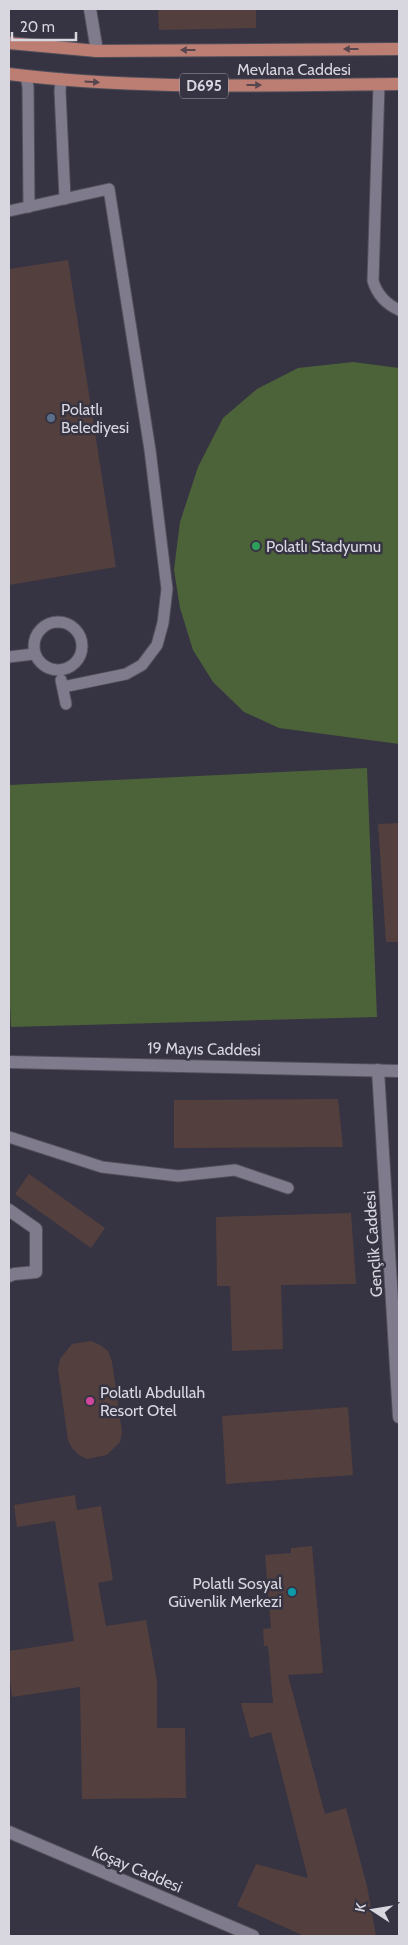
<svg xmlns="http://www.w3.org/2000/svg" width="408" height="1945" font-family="Cabin,sans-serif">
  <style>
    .green { fill: #4c6339 }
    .building { fill: #53403e }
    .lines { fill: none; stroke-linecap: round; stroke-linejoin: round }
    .service-casing { stroke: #524f5b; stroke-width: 13 }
    .minor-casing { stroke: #524f5b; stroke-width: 14 }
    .tertiary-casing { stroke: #524f5b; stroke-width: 14 }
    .primary-casing { stroke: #524f5b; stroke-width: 14 }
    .service { stroke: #7f7b8c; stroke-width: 11 }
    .minor { stroke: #7f7b8c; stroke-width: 12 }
    .tertiary { stroke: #7f7b8c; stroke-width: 12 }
    .primary { stroke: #bc7e73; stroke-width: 12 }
    .oneway { fill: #58464e }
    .service-dot { fill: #5c6f8a; stroke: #363342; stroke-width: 2 }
    .leisure-dot { fill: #2e9e5b; stroke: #363342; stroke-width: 2 }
    .hotel-dot { fill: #d1479c; stroke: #363342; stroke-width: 2 }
    .culture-dot { fill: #0f9aa8; stroke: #363342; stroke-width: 2 }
    .labels { text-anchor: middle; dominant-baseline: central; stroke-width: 5; stroke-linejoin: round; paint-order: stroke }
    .shield { fill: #363342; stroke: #a7a5b0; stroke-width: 1 }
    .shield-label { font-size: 15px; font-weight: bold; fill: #d8d6df }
    .street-label { font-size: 16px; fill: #d8d6df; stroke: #363342 }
    .poi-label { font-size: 16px; fill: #d8d6df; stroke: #363342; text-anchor: start }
  </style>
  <rect width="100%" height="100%" fill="#363342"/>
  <g class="green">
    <path d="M 353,362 L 399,368 L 399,744 L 279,728 L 244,712 L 213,682 L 193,650 L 180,608 L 174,570 L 180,522 L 198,467 L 223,418 L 257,389 L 298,368 Z"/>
    <path d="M 367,768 L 377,1017 L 11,1027 L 9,978 L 9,785 Z"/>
  </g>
  <g class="building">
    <path d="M 158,9 L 256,9 L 256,28 L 159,30 Z"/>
    <path d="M 68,260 L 116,567 L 9,585 L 9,269 Z"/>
    <path d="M 399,823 L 399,942 L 386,942 L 378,824 Z"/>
    <path d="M 338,1099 L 343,1147 L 174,1148 L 174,1100 Z"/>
    <path d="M 29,1174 L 105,1228 L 91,1248 L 15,1194 Z"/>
    <path d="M 351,1213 L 356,1284 L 281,1285 L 283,1349 L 232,1351 L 230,1286 L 217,1286 L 216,1217 Z"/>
    <path d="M 91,1341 L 100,1345 L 108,1351 L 112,1362 L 122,1432 L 120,1442 L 107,1455 L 87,1459 L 79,1455 L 72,1448 L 68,1440 L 58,1369 L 60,1359 L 72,1344 Z"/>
    <path d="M 348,1407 L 353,1475 L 226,1484 L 222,1416 Z"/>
    <path d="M 75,1495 L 77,1510 L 101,1506 L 113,1580 L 98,1583 L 106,1626 L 146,1620 L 157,1681 L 157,1728 L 185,1728 L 186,1798 L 82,1799 L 80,1687 L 12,1697 L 9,1671 L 9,1651 L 74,1641 L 55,1521 L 17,1527 L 14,1505 Z"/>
    <path d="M 312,1546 L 323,1673 L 288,1675 L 325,1814 L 346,1808 L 367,1886 L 376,1936 L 304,1936 L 237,1906 L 256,1864 L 308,1878 L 271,1732 L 250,1738 L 241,1703 L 273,1703 L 268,1646 L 264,1646 L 263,1629 L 271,1628 L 265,1555 L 291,1553 L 291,1548 Z"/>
  </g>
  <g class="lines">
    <defs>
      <g id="service">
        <path d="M 26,76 L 28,87 L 29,207"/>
        <path d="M 61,79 L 60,91 L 65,199"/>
        <path d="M 379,84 L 373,281 C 377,294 386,304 399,310"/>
        <path d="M 9,211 L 109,189 L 150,450 L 167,589 L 163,623 L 157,645 L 142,665 L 126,674 L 63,687"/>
        <circle cx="58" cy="646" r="24"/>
        <path d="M 9,657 L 34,654"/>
        <path d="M 61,680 L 66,704"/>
        <path d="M 9,1137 L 102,1167 L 178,1176 L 235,1170 L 288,1188"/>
      </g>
      <g id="minor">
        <path d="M 90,9 L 97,51"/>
        <path d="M 9,1210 L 36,1229 L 36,1272 L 14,1274 L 9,1276"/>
      </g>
      <g id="tertiary">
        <path d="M 9,1062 L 399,1071"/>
        <path d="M 378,1070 L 399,1417"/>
        <path d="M 9,1832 L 253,1936"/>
      </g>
      <g id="primary">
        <path d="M 9,43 L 97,51 L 399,49"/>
        <path d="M 9,74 C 138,90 269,85 399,84"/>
      </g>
    </defs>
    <use href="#service" class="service-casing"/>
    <use href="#minor" class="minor-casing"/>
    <use href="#tertiary" class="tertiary-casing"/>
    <use href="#primary" class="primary-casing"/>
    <use href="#service" class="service"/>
    <use href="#minor" class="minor"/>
    <use href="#tertiary" class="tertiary"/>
    <use href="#primary" class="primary"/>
  </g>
  <defs><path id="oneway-solid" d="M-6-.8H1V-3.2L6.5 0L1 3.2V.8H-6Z" transform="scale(1.25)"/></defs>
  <g class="oneway">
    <use href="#oneway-solid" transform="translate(351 49) rotate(180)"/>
    <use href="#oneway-solid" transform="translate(188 50) rotate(180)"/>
    <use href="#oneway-solid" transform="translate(92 82) rotate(4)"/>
    <use href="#oneway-solid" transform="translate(254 85)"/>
  </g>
  <circle class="service-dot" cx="51" cy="418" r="5"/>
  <circle class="leisure-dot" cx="256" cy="546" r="5"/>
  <circle class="hotel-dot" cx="90" cy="1401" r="5"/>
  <circle class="culture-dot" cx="292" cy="1592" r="5"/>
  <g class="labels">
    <rect class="shield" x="180" y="73.5" width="48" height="25" rx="4"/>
    <g class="shield-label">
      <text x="204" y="86">D695</text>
    </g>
    <g class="street-label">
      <text x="294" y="69">Mevlana Caddesi</text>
      <text transform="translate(204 1049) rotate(1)">19 Mayıs Caddesi</text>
      <text transform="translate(373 1244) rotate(-94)">Gençlik Caddesi</text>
      <text transform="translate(137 1869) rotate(23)">Koşay Caddesi</text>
    </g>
    <g class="poi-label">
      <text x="61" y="409">Polatlı<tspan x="61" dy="18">Belediyesi</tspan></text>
      <text x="266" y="546">Polatlı Stadyumu</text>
      <text x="100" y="1392">Polatlı Abdullah<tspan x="100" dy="18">Resort Otel</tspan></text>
      <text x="282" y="1583" text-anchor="end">Polatlı Sosyal<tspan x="282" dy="18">Güvenlik Merkezi</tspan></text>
    </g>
  </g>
  <rect width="408" height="1945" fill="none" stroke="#d8d6df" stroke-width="20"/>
  <g transform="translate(373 1910) rotate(282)" stroke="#363342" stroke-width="4" paint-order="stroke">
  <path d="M0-4L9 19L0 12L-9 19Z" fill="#d8d6df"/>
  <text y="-8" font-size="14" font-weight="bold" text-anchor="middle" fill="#d8d6df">K</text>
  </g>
  <path d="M12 32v8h64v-8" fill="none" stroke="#d8d6df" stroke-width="2.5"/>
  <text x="20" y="32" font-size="15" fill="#d8d6df" stroke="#363342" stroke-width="4" paint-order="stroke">20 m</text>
</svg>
